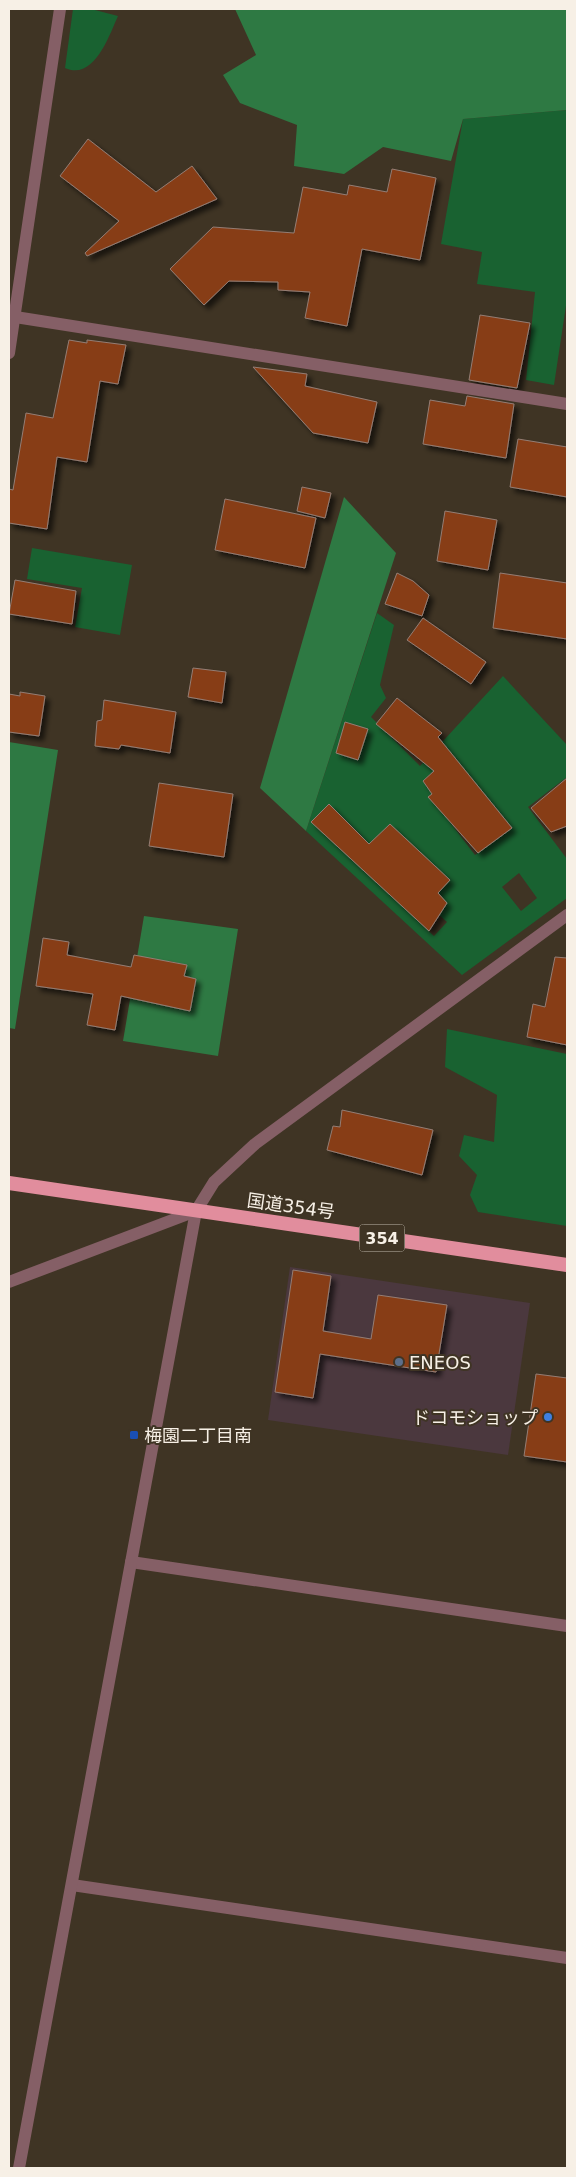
<svg xmlns="http://www.w3.org/2000/svg" width="576" height="2177" font-family="'DejaVu Sans','Noto Sans JP',sans-serif">
  <style>
    .commercial { fill: #4b383e }
    .green { fill: #196231; fill-rule: evenodd }
    .forest { fill: #2e7943; fill-rule: evenodd }
    .building { fill: #873e17; stroke: #947d74; filter: url(#shadow) }
    .lines { fill: none; stroke-linecap: round; stroke-linejoin: round }
    .minor { stroke: #855f66; stroke-width: 12 }
    .tertiary { stroke: #855f66; stroke-width: 12 }
    .trunk { stroke: #e18d9d; stroke-width: 14 }
    .service-dot { fill: #5c6f8a; stroke: #3f3424; stroke-width: 2 }
    .shop-dot { fill: #3f7fe0; stroke: #3f3424; stroke-width: 2 }
    .transit-dot { fill: #1a4fb4; stroke: #3f3424; stroke-width: 2 }
    .labels { text-anchor: middle; dominant-baseline: central; stroke-width: 4; stroke-linejoin: round; paint-order: stroke }
    .shield { fill: #3f3424; stroke: #c0b8ac; stroke-width: 1 }
    .shield-label { font-size: 16px; font-weight: bold; fill: #f7f0e6 }
    .street-label { font-size: 18px; fill: #f7f0e6; stroke: #3f3424 }
    .poi-label { font-size: 18px; fill: #f7f0e6; stroke: #3f3424; text-anchor: start }
  </style>
  <defs>
    <filter id="shadow"><feDropShadow dx="4.5" dy="4.5" stdDeviation="2.5" flood-color="#0009"/></filter>
  </defs>
  <rect width="100%" height="100%" fill="#3f3424"/>
  <path class="commercial" d="M 290,1267 L 530,1303 L 508,1455 L 268,1420 Z"/>
  <g class="green">
    <path d="M 73,9 L 91,9 L 118,16 C 109,36 94,81 65,68 Z"/>
    <path d="M 567,110 L 567,299 L 554,385 L 526,380 L 535,292 L 477,284 L 482,252 L 441,244 L 463,119 Z"/>
    <path d="M 32,548 L 132,565 L 120,635 L 75,627 L 82,588 L 27,579 Z"/>
    <path d="M 377,613 L 394,625 L 380,685 L 386,698 L 371,717 L 420,766 L 503,676 L 567,745 L 567,777 L 528,807 L 567,859 L 567,898 L 462,975 L 306,831 ZM 346,722 L 368,730 L 357,760 L 336,753 ZM 447,758 L 439,809 L 428,797 L 432,794 L 423,781 ZM 478,787 L 512,828 L 475,855 L 442,812 L 471,788 ZM 329,804 L 362,836 L 348,850 ZM 357,864 L 439,915 L 447,922 L 434,936 ZM 519,873 L 537,898 L 521,911 L 502,887 Z"/>
    <path d="M 447,1029 L 567,1054 L 567,1226 L 478,1212 L 470,1195 L 477,1175 L 459,1156 L 464,1135 L 494,1142 L 497,1095 L 445,1067 Z"/>
  </g>
  <g class="forest">
    <path d="M 235,9 L 567,9 L 567,110 L 463,119 L 451,161 L 383,147 L 344,174 L 294,166 L 297,125 L 240,103 L 223,75 L 256,55 Z"/>
    <path d="M 344,497 L 396,553 L 306,831 L 260,788 Z"/>
    <path d="M 9,742 L 58,750 L 15,1029 L 9,1028 Z"/>
    <path d="M 144,916 L 238,929 L 218,1056 L 123,1041 ZM 169,961 L 187,965 L 184,976 L 196,979 L 189,1011 L 166,975 Z"/>
  </g>
  <g class="building">
    <path d="M 88,139 L 156,192 L 192,166 L 217,199 L 87,256 L 85,253 L 119,221 L 60,176 Z"/>
    <path d="M 392,169 L 436,178 L 420,260 L 362,249 L 347,326 L 305,318 L 310,292 L 278,290 L 278,282 L 229,281 L 204,305 L 170,269 L 213,227 L 294,233 L 303,187 L 347,195 L 349,185 L 387,192 Z"/>
    <path d="M 480,315 L 530,323 L 517,388 L 469,380 Z"/>
    <path d="M 69,340 L 87,343 L 87,340 L 126,345 L 118,384 L 100,381 L 87,462 L 57,457 L 47,529 L 9,523 L 9,489 L 13,490 L 26,413 L 53,418 Z"/>
    <path d="M 253,367 L 307,374 L 305,386 L 377,402 L 368,443 L 313,433 Z"/>
    <path d="M 467,396 L 514,404 L 506,458 L 423,444 L 430,400 L 465,406 Z"/>
    <path d="M 518,439 L 567,447 L 567,497 L 510,487 Z"/>
    <path d="M 302,487 L 331,493 L 325,518 L 297,511 Z"/>
    <path d="M 225,499 L 316,518 L 305,568 L 215,550 Z"/>
    <path d="M 445,511 L 497,520 L 488,570 L 437,561 Z"/>
    <path d="M 397,573 L 413,581 L 429,595 L 422,616 L 385,604 Z"/>
    <path d="M 500,573 L 567,583 L 567,639 L 493,628 Z"/>
    <path d="M 15,580 L 76,591 L 72,624 L 9,614 Z"/>
    <path d="M 423,618 L 486,662 L 471,684 L 407,640 Z"/>
    <path d="M 193,668 L 226,672 L 222,703 L 188,697 Z"/>
    <path d="M 20,692 L 45,696 L 39,736 L 9,732 L 9,694 L 20,696 Z"/>
    <path d="M 397,698 L 442,733 L 438,737 L 512,828 L 478,853 L 428,797 L 432,794 L 423,781 L 434,771 L 376,724 Z"/>
    <path d="M 104,700 L 176,712 L 170,753 L 121,745 L 119,749 L 95,746 L 97,721 L 102,720 Z"/>
    <path d="M 345,722 L 368,729 L 358,760 L 336,753 Z"/>
    <path d="M 567,778 L 567,826 L 551,832 L 531,808 Z"/>
    <path d="M 159,783 L 233,794 L 224,857 L 149,846 Z"/>
    <path d="M 329,804 L 369,844 L 390,824 L 450,880 L 438,893 L 447,903 L 429,931 L 311,822 Z"/>
    <path d="M 43,938 L 69,942 L 67,955 L 131,967 L 134,955 L 187,965 L 184,976 L 196,979 L 190,1011 L 121,996 L 115,1030 L 87,1025 L 93,994 L 36,986 Z"/>
    <path d="M 555,957 L 567,958 L 567,1045 L 527,1037 L 533,1004 L 545,1007 Z"/>
    <path d="M 342,1110 L 433,1130 L 422,1175 L 327,1150 L 333,1126 L 340,1127 Z"/>
    <path d="M 293,1270 L 331,1276 L 323,1331 L 371,1339 L 378,1295 L 447,1305 L 436,1372 L 320,1354 L 313,1398 L 275,1392 Z"/>
    <path d="M 536,1374 L 567,1378 L 567,1462 L 524,1456 Z"/>
  </g>
  <g class="lines">
    <g class="minor">
      <path d="M 9,316 L 567,404"/>
      <path d="M 9,353 L 60,9"/>
      <path d="M 9,1282 L 196,1211 L 214,1182 L 255,1144 L 567,915"/>
      <path d="M 131,1562 L 567,1626"/>
      <path d="M 72,1885 L 567,1958"/>
    </g>
    <path class="tertiary" d="M 19,2168 L 196,1211"/>
    <path class="trunk" d="M 9,1183 L 567,1265"/>
  </g>
  <circle class="service-dot" cx="399" cy="1362" r="5"/>
  <circle class="shop-dot" cx="548" cy="1417" r="5"/>
  <rect class="transit-dot" x="129" y="1430" width="10" height="10" rx="2.5"/>
  <g class="labels">
    <rect class="shield" x="359.5" y="1224.5" width="45" height="27" rx="4"/>
    <g class="shield-label">
      <text x="382" y="1238">354</text>
    </g>
    <g class="street-label">
      <text transform="translate(291 1206) rotate(8)">国道354号</text>
    </g>
    <g class="poi-label">
      <text x="409" y="1362">ENEOS</text>
      <text x="538" y="1417" text-anchor="end">ドコモショップ</text>
      <text x="144" y="1435">梅園二丁目南</text>
    </g>
  </g>
  <rect width="576" height="2177" fill="none" stroke="#f7f0e6" stroke-width="20"/>
</svg>
